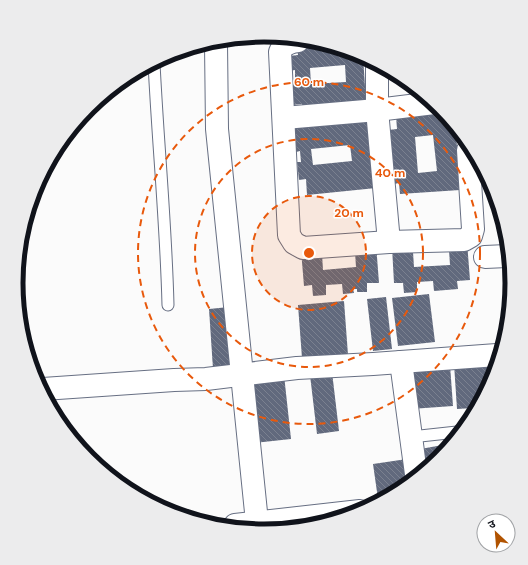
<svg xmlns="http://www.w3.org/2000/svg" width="528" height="565" font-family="'DM Sans','Noto Sans Devanagari',sans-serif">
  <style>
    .building { fill: url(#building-back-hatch); fill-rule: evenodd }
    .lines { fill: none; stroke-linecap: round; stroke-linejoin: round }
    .service-casing { stroke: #676f83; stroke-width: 13 }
    .minor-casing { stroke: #676f83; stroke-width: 24 }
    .service { stroke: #fff; stroke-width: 11 }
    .minor { stroke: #fff; stroke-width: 22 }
    .ring { fill: none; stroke: #e8590c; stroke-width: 2; stroke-dasharray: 7 5 }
    .rim { fill: none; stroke: #10131b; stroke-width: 5 }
    .centre { fill: #e8590c; stroke: #fff; stroke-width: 2 }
    .ring-label { font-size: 12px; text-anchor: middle; font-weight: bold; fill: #e8590c; stroke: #fff; stroke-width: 3; stroke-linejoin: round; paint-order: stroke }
  </style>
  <defs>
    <pattern id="building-back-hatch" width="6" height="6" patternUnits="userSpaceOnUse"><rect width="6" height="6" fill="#61697d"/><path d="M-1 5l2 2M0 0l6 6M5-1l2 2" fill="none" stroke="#7b8190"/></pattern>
  </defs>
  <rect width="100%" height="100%" fill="#fbfbfb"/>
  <g class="building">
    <path d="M 317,45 L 359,53 L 363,56 L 366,102 L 302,112 L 302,104 L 292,105 L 290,82 L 295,82 L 295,70 L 289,71 L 289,56 L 298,55 L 297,46 ZM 345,65 L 346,82 L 311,84 L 310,68 Z"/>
    <path d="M 442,111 L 456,132 L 460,190 L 400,194 L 399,183 L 394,184 L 388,130 L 397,129 L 396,116 ZM 433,135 L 437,171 L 418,173 L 415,137 Z"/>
    <path d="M 368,117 L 376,188 L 307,195 L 306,179 L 299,180 L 297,162 L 301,162 L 300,151 L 296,152 L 293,125 ZM 350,145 L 352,161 L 313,165 L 311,149 Z"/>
    <path d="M 467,242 L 470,280 L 457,281 L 458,289 L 434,291 L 433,281 L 417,282 L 417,292 L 404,293 L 403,283 L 394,283 L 392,247 L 413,252 L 414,267 L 450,265 L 449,250 Z"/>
    <path d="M 376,244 L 379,283 L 367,283 L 367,292 L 357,292 L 357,289 L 353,289 L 354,293 L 343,294 L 342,284 L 326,285 L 326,295 L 313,296 L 312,285 L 304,286 L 301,250 L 322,254 L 323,270 L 356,267 L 355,252 Z"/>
    <path d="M 429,294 L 435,342 L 398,346 L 392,298 Z"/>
    <path d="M 386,297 L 392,349 L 373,351 L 367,299 Z"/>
    <path d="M 344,301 L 348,355 L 302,358 L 298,305 Z"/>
    <path d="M 229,307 L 233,368 L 213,369 L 209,309 Z"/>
    <path d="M 496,361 L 493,378 L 473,408 L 457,409 L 454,364 Z"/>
    <path d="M 450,365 L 453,406 L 411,409 L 407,369 Z"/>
    <path d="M 332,372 L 339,431 L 317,434 L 310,375 Z"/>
    <path d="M 284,375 L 291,439 L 253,443 L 246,379 Z"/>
    <path d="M 448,444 L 439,458 L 429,465 L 418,467 L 415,450 Z"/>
    <path d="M 407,459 L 410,477 L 378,499 L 373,464 Z"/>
  </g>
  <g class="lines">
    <defs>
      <g id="service">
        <path d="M 154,63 C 158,144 166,224 168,305"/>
        <path d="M 411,437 L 457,432"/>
      </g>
      <g id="minor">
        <path d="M 298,41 C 290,42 283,44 280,52 L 289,235 L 294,243 L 303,248 L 389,242 L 464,240 L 471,236 L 473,229 L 468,150"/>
        <path d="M 216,44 L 217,129 L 257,522"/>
        <path d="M 377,65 L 377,110 L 389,242"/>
        <path d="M 284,118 L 377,110 L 434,103"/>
        <path d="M 485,257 L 507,256"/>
        <path d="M 401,362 L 416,474"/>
        <path d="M 43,389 L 174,380 L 206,379 L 297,368 L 373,364 L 497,355"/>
        <path d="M 235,525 L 360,511"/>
      </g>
    </defs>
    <use href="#service" class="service-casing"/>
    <use href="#minor" class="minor-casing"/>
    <use href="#service" class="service"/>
    <use href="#minor" class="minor"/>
  </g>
  <circle cx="309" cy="253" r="57" fill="#e8590c" fill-opacity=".12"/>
  <g class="ring">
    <circle cx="309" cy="253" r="57"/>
    <circle cx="309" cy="253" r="114"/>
    <circle cx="309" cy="253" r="171"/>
  </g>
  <path d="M0 0H528V565H0ZM23 283a241 241 0 1 1 482 0a241 241 0 1 1-482 0Z" fill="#ececed" fill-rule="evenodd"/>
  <path class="rim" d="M23 283a241 241 0 1 1 482 0a241 241 0 1 1-482 0Z"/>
  <circle cx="309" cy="253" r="6" class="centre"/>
  <g class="ring-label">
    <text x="309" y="86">60 m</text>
    <text x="390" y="177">40 m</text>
    <text x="349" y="217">20 m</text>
  </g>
  <g transform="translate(496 533) rotate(334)"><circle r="19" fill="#ffffff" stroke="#9fa1a4"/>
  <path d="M0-3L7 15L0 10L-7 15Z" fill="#b15300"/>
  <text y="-6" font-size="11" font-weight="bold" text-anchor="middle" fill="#10131b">उ</text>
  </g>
</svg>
